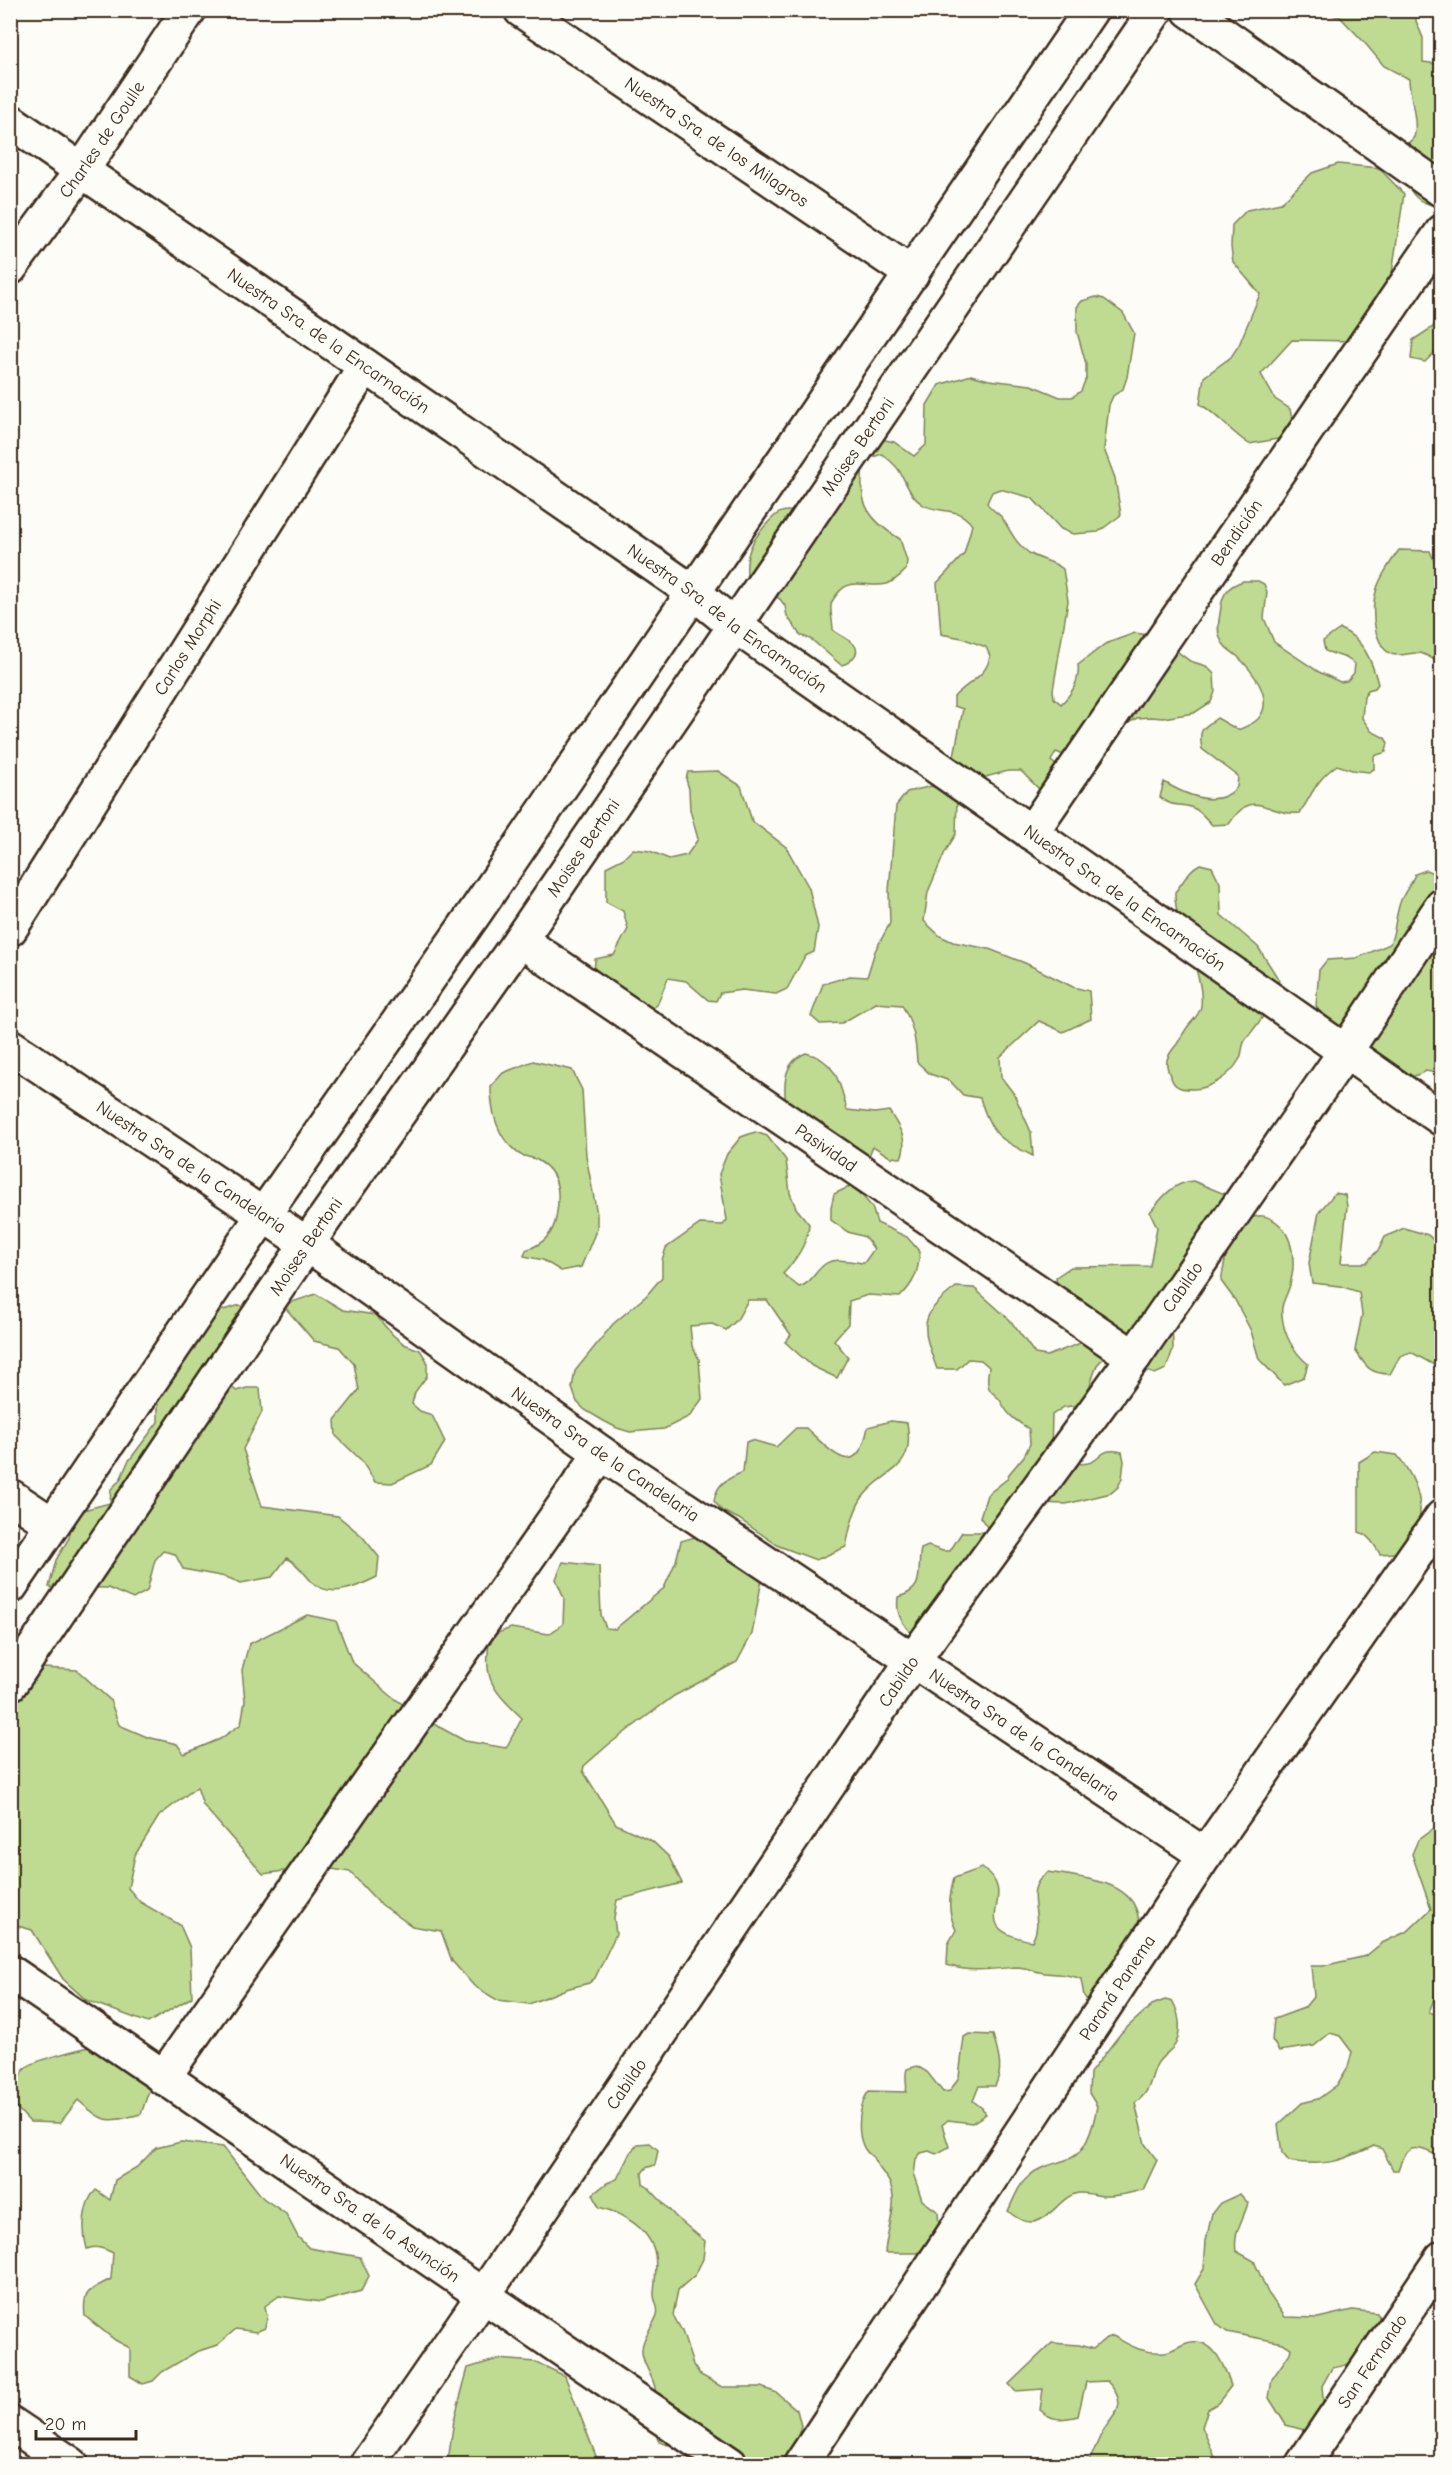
<svg xmlns="http://www.w3.org/2000/svg" width="1452" height="2475" font-family="'Comic Neue',sans-serif">
  <style>
    .green { fill: #bfdb92; stroke: #7d8258; stroke-width: 1.5 }
    .lines { fill: none; stroke-linecap: round; stroke-linejoin: round }
    .minor-casing { stroke: #3b2a1e; stroke-width: 38 }
    .minor { stroke: #fdfcf7; stroke-width: 33 }
    .labels { text-anchor: middle; dominant-baseline: central; stroke-width: 5; stroke-linejoin: round; paint-order: stroke }
    .street-label { font-size: 18px; fill: #3b2a1e; stroke: #fdfcf7 }
  </style>
  <rect width="100%" height="100%" fill="#fdfcf7"/>
  <filter id="ink" filterUnits="userSpaceOnUse"><feTurbulence type="fractalNoise" baseFrequency=".0167" numOctaves="2"/><feDisplacementMap in="SourceGraphic" scale="12" xChannelSelector="R" yChannelSelector="G"/><feConvolveMatrix kernelMatrix="1 2 1 2 8 2 1 2 1" color-interpolation-filters="sRGB"/></filter>
  <g filter="url(#ink)">
    <g class="green">
      <path d="M 1316,11 L 1416,11 L 1416,21 L 1423,38 L 1423,62 L 1438,64 L 1441,68 L 1441,206 C 1404,204 1406,178 1404,147 C 1407,144 1412,140 1414,137 C 1419,124 1409,94 1409,79 L 1384,66 L 1364,42 L 1340,17 Z"/>
      <path d="M 1338,164 L 1379,168 L 1404,194 L 1388,299 L 1358,341 L 1292,340 L 1261,374 L 1275,399 L 1290,409 L 1294,430 L 1283,438 L 1249,444 C 1231,432 1218,415 1200,404 L 1204,377 L 1231,357 L 1239,345 L 1260,294 L 1233,262 L 1231,247 L 1232,225 L 1247,210 L 1281,203 L 1312,173 Z"/>
      <path d="M 1096,297 L 1104,299 L 1123,313 L 1134,333 L 1127,377 L 1123,389 L 1113,396 L 1109,405 L 1104,449 L 1115,478 L 1121,515 L 1098,532 L 1073,534 L 1061,529 L 1032,498 L 1000,489 L 992,492 L 987,503 C 991,510 999,513 1003,519 C 1011,532 1016,544 1029,553 C 1040,560 1053,561 1063,569 L 1068,601 L 1053,690 L 1054,698 L 1061,704 C 1072,694 1080,680 1078,665 L 1105,644 L 1135,633 L 1148,635 L 1167,644 L 1190,661 L 1206,666 L 1214,674 L 1215,692 L 1211,702 L 1194,713 L 1163,718 L 1151,717 L 1137,718 L 1125,725 L 1108,750 L 1074,759 L 1056,752 L 1051,761 L 1061,769 L 1054,793 L 1039,789 L 1021,771 L 1008,771 L 978,779 L 957,764 L 954,756 L 963,709 L 954,706 L 954,697 C 967,682 987,677 990,656 L 986,647 L 962,638 L 941,634 L 937,583 L 964,554 L 972,525 C 957,504 938,515 922,504 C 911,497 907,485 901,474 C 897,465 889,460 882,454 L 864,460 C 857,500 865,518 900,539 L 907,561 L 906,570 C 900,576 895,581 887,584 C 869,589 851,576 838,593 C 835,597 831,601 831,606 C 830,613 833,622 833,630 C 840,637 866,644 853,658 C 849,662 847,664 841,665 L 812,640 L 800,635 L 787,616 L 785,606 L 780,599 L 747,580 C 747,572 746,564 748,556 C 751,543 756,537 764,527 C 775,514 782,507 799,513 L 877,438 L 894,442 L 914,456 L 926,445 L 927,405 L 939,385 L 971,375 L 989,380 L 1031,385 L 1060,397 L 1072,397 L 1081,391 L 1086,378 L 1086,364 L 1077,332 L 1077,307 L 1082,301 Z"/>
      <path d="M 1441,310 L 1441,346 L 1425,362 L 1411,359 L 1413,340 L 1433,327 Z"/>
      <path d="M 1399,550 L 1430,551 L 1441,577 L 1440,664 C 1434,660 1427,654 1419,653 C 1410,652 1401,657 1391,654 C 1382,650 1379,640 1376,632 C 1368,595 1379,579 1399,550 Z"/>
      <path d="M 1243,581 L 1258,581 L 1264,584 L 1267,592 L 1264,618 L 1274,642 L 1319,672 L 1340,682 L 1347,681 L 1354,673 L 1355,664 L 1346,658 L 1325,651 L 1323,641 L 1340,629 C 1363,638 1372,661 1378,684 L 1375,688 L 1368,690 L 1364,696 L 1362,718 L 1371,731 L 1385,738 L 1388,743 L 1386,752 L 1374,756 L 1374,769 L 1369,772 L 1352,770 L 1337,765 C 1315,781 1314,791 1300,813 C 1265,816 1254,785 1229,824 L 1212,825 C 1206,819 1201,811 1193,808 C 1180,802 1173,809 1160,797 L 1164,782 C 1184,794 1218,810 1237,787 L 1238,776 L 1202,749 C 1198,727 1203,729 1217,718 L 1238,730 C 1245,727 1253,724 1258,719 C 1276,699 1251,669 1236,655 C 1229,650 1224,647 1220,638 C 1216,629 1220,617 1221,607 C 1223,592 1229,586 1243,581 Z"/>
      <path d="M 718,771 L 741,786 L 752,821 L 786,847 L 809,888 L 818,927 L 814,952 L 805,956 L 787,989 L 776,994 L 742,990 L 720,993 L 716,1001 L 708,1000 L 686,981 L 668,978 L 657,1005 L 648,1011 L 594,976 L 595,959 L 614,955 L 628,929 L 623,911 L 606,902 L 606,867 L 624,858 L 633,849 L 650,851 L 669,859 L 687,855 L 698,839 L 690,810 L 689,789 L 686,779 L 688,772 Z"/>
      <path d="M 932,786 L 957,798 L 956,834 L 945,852 L 928,892 L 924,921 L 940,936 L 953,942 L 989,949 L 1025,963 L 1073,987 L 1089,991 L 1091,1019 L 1063,1032 L 1039,1021 L 1000,1057 L 1001,1077 L 1014,1094 L 1031,1132 L 1033,1156 C 999,1139 991,1135 980,1098 L 963,1095 L 950,1081 L 930,1074 L 917,1062 C 916,1041 913,1023 902,1005 L 876,1003 L 842,1023 L 820,1024 L 811,1016 L 823,984 L 850,976 L 867,977 L 875,951 L 890,923 L 889,891 L 896,806 L 907,792 Z"/>
      <path d="M 1200,864 L 1212,867 L 1220,883 L 1221,915 L 1258,947 L 1279,980 C 1275,1004 1260,1021 1246,1039 C 1241,1045 1243,1054 1239,1060 C 1230,1076 1209,1090 1191,1089 C 1183,1089 1175,1088 1172,1080 C 1163,1062 1166,1057 1177,1044 C 1181,1038 1184,1031 1189,1025 C 1194,1019 1200,1014 1201,1006 C 1205,970 1174,929 1175,892 C 1184,882 1188,870 1200,864 Z"/>
      <path d="M 1426,870 L 1440,876 L 1442,880 L 1441,1074 L 1426,1071 L 1403,1081 L 1326,1022 L 1316,1006 L 1319,970 L 1327,960 L 1357,958 L 1390,944 C 1396,930 1395,915 1401,900 C 1405,891 1411,885 1415,874 Z"/>
      <path d="M 806,1053 C 836,1060 840,1083 847,1110 L 875,1113 L 889,1111 C 899,1127 909,1139 901,1158 L 890,1157 L 873,1146 L 868,1158 L 831,1133 L 822,1122 L 817,1124 L 786,1111 C 784,1088 781,1063 806,1053 Z"/>
      <path d="M 533,1061 L 572,1070 L 582,1090 L 586,1156 L 597,1214 L 597,1228 L 581,1267 L 561,1271 L 543,1260 L 524,1256 L 526,1250 C 541,1245 553,1235 556,1218 C 560,1197 561,1174 539,1161 C 534,1158 527,1157 521,1155 C 515,1152 505,1141 502,1135 C 493,1120 491,1102 491,1086 L 503,1073 Z"/>
      <path d="M 755,1132 L 767,1136 L 786,1160 L 790,1193 L 796,1208 L 809,1224 C 808,1243 796,1260 783,1274 L 799,1287 C 812,1283 815,1271 825,1264 C 835,1257 853,1262 864,1263 L 874,1249 L 865,1237 L 848,1232 L 831,1220 L 831,1207 L 834,1194 L 853,1185 L 872,1207 L 877,1223 L 907,1237 L 920,1252 C 918,1272 915,1282 900,1297 L 868,1295 L 849,1301 L 848,1324 L 834,1340 L 848,1357 L 837,1378 L 812,1366 L 785,1342 L 791,1335 L 767,1300 L 748,1300 L 737,1320 L 726,1330 L 712,1324 L 690,1326 L 692,1346 L 699,1359 L 702,1399 L 690,1416 L 664,1429 L 630,1432 L 617,1428 L 602,1420 L 585,1410 L 577,1402 L 572,1388 L 575,1371 L 613,1324 L 646,1296 L 662,1277 L 662,1260 L 666,1248 L 700,1224 L 723,1225 L 727,1220 L 719,1174 L 727,1154 L 741,1137 Z"/>
      <path d="M 1193,1181 L 1232,1197 L 1249,1219 C 1260,1214 1265,1215 1275,1221 C 1294,1234 1296,1264 1290,1285 C 1287,1296 1280,1304 1282,1316 C 1284,1335 1294,1352 1308,1364 L 1304,1377 L 1284,1385 L 1259,1359 L 1251,1331 L 1235,1300 L 1221,1281 L 1227,1250 L 1172,1314 L 1173,1349 L 1166,1369 L 1155,1374 L 1133,1366 L 1112,1349 L 1097,1365 L 1090,1385 L 1079,1405 L 1064,1407 L 1052,1415 L 1051,1453 C 1062,1458 1074,1466 1088,1463 C 1104,1459 1098,1447 1122,1452 L 1124,1461 L 1122,1478 L 1118,1487 L 1111,1493 L 1066,1504 L 1037,1503 L 989,1530 L 980,1517 L 987,1495 L 1007,1479 L 1009,1474 L 1024,1456 L 1030,1444 L 1029,1429 C 1014,1419 1009,1417 1000,1400 C 997,1396 993,1394 990,1390 C 986,1384 988,1374 989,1367 L 981,1360 L 968,1359 L 957,1369 L 937,1369 C 921,1326 918,1316 956,1287 L 974,1288 L 1010,1320 L 1035,1354 L 1047,1356 L 1091,1339 L 1059,1299 L 1056,1277 L 1071,1267 L 1150,1266 L 1157,1227 L 1150,1212 C 1163,1197 1172,1183 1193,1181 Z"/>
      <path d="M 1335,1193 L 1345,1195 L 1347,1206 L 1341,1263 L 1366,1263 L 1379,1249 L 1385,1237 L 1404,1228 L 1428,1235 L 1441,1247 L 1441,1369 L 1411,1352 L 1400,1356 L 1390,1374 C 1370,1374 1366,1367 1355,1350 L 1362,1315 L 1359,1292 L 1340,1286 L 1312,1283 L 1309,1263 L 1319,1212 Z"/>
      <path d="M 316,1294 L 343,1310 L 375,1315 L 393,1335 L 404,1344 L 420,1350 L 427,1361 L 427,1376 L 415,1392 L 412,1404 L 420,1411 L 432,1415 L 445,1442 L 431,1465 L 392,1483 L 375,1482 L 361,1460 L 336,1436 L 335,1420 L 359,1390 L 354,1364 L 339,1347 L 314,1341 L 283,1305 Z"/>
      <path d="M 240,1305 L 248,1313 L 229,1384 L 236,1391 L 247,1388 L 260,1388 L 262,1412 L 243,1449 L 262,1506 L 338,1516 L 362,1536 L 379,1557 L 377,1577 C 357,1587 330,1600 311,1581 C 303,1572 298,1564 287,1558 L 272,1577 L 241,1583 L 226,1577 L 183,1569 L 175,1554 L 163,1551 L 155,1560 L 147,1591 L 133,1599 L 108,1588 L 49,1587 L 56,1560 L 69,1538 L 73,1517 L 87,1509 L 110,1503 L 111,1489 L 120,1480 L 128,1462 L 158,1422 L 158,1405 L 150,1395 L 198,1322 L 220,1311 Z"/>
      <path d="M 891,1421 L 907,1423 C 916,1474 883,1468 862,1498 C 853,1511 849,1532 846,1547 L 816,1560 L 779,1546 L 739,1519 L 722,1511 L 714,1501 C 717,1483 727,1479 743,1472 L 746,1442 L 752,1440 L 776,1447 L 796,1428 L 806,1428 C 831,1451 857,1484 868,1427 Z"/>
      <path d="M 1375,1452 L 1397,1455 C 1422,1486 1428,1516 1408,1552 L 1380,1554 C 1375,1546 1369,1535 1359,1532 L 1359,1462 Z"/>
      <path d="M 962,1532 L 982,1532 L 989,1541 L 927,1630 L 910,1632 C 900,1620 896,1612 898,1597 C 927,1589 916,1571 921,1549 L 928,1546 L 943,1551 L 950,1551 Z"/>
      <path d="M 709,1533 L 762,1579 L 752,1634 L 737,1662 L 674,1696 L 608,1745 L 584,1766 L 583,1771 L 616,1824 L 652,1841 L 669,1857 L 682,1883 L 617,1900 L 614,1918 L 616,1934 L 595,1978 L 589,1983 L 566,1989 L 529,2004 L 497,2000 L 474,1986 L 452,1961 L 441,1931 L 412,1926 L 378,1902 L 350,1872 L 332,1869 L 291,1870 L 263,1874 L 208,1811 L 203,1805 L 197,1787 L 159,1816 L 135,1855 L 128,1888 L 140,1902 L 180,1925 L 190,1948 L 192,1997 L 148,2023 L 86,2000 L 63,1979 L 32,1930 L 11,1924 L 11,1689 L 32,1673 L 44,1668 L 77,1670 L 110,1700 L 119,1725 L 147,1737 L 177,1744 L 184,1754 L 220,1739 L 241,1724 L 245,1701 L 242,1670 L 249,1644 L 307,1615 L 336,1621 L 352,1662 L 390,1695 L 419,1716 L 465,1741 L 506,1748 L 522,1718 C 491,1688 483,1680 490,1636 L 511,1628 L 549,1634 L 563,1624 L 564,1598 L 556,1579 L 563,1562 L 599,1566 L 601,1615 L 606,1628 L 615,1629 L 664,1588 L 676,1561 L 681,1541 Z"/>
      <path d="M 1441,1823 L 1441,1990 L 1436,1994 L 1429,2012 L 1441,2016 L 1441,2157 C 1417,2147 1408,2140 1398,2170 L 1393,2170 L 1382,2149 L 1374,2146 C 1341,2161 1327,2167 1289,2161 L 1282,2153 L 1278,2125 L 1302,2103 L 1318,2099 L 1337,2085 L 1348,2067 L 1352,2052 L 1340,2036 L 1330,2033 L 1314,2046 L 1279,2051 L 1272,2040 L 1274,2019 L 1304,2008 L 1314,1996 L 1311,1966 L 1323,1966 L 1366,1956 L 1382,1943 L 1408,1931 L 1431,1909 L 1412,1854 L 1418,1840 Z"/>
      <path d="M 982,1868 C 1025,1897 959,1928 1032,1941 C 1047,1917 1019,1891 1048,1872 C 1076,1877 1124,1879 1136,1909 C 1141,1921 1139,1935 1140,1947 L 1092,2007 L 1084,1996 L 1081,1979 C 1066,1973 1059,1975 1045,1973 C 1035,1972 1026,1967 1017,1967 C 994,1969 969,1973 947,1965 L 948,1944 L 956,1930 C 947,1911 949,1898 954,1878 Z"/>
      <path d="M 1165,2000 L 1173,2002 C 1179,2013 1182,2030 1176,2043 C 1173,2050 1162,2055 1157,2064 C 1149,2080 1152,2091 1135,2103 L 1145,2144 L 1157,2160 L 1143,2190 C 1132,2192 1118,2197 1106,2196 C 1097,2196 1088,2192 1079,2193 C 1054,2196 1044,2243 1008,2211 C 1014,2199 1018,2185 1029,2176 C 1041,2165 1057,2164 1071,2158 C 1087,2151 1094,2123 1097,2106 L 1089,2093 L 1090,2073 L 1121,2033 L 1152,2005 Z"/>
      <path d="M 969,2034 L 993,2035 C 998,2054 1004,2068 995,2086 L 979,2086 L 973,2101 L 982,2108 L 986,2114 L 972,2123 L 948,2120 L 942,2125 L 949,2147 L 936,2154 L 929,2151 L 921,2153 L 916,2159 L 914,2176 L 922,2200 L 938,2212 L 939,2227 L 927,2246 L 917,2253 L 885,2253 C 886,2231 898,2209 891,2186 C 887,2175 877,2168 873,2157 C 854,2146 857,2106 869,2091 L 906,2092 C 908,2084 904,2077 907,2069 L 917,2066 L 927,2072 L 943,2092 L 950,2091 L 959,2077 L 964,2037 Z"/>
      <path d="M 95,2046 L 152,2082 L 141,2114 C 107,2122 105,2125 78,2100 L 60,2123 L 30,2122 L 12,2103 C 15,2092 17,2075 27,2067 C 35,2060 83,2048 95,2046 Z"/>
      <path d="M 181,2142 L 223,2147 L 263,2198 L 286,2214 L 298,2237 L 309,2248 L 360,2257 L 369,2276 L 361,2291 L 321,2302 L 279,2296 L 265,2306 L 267,2318 L 265,2328 L 256,2332 L 236,2329 L 217,2345 L 196,2352 L 162,2372 L 153,2381 L 143,2384 L 130,2376 L 130,2348 L 115,2340 L 85,2316 C 82,2290 90,2290 111,2279 L 113,2253 C 105,2249 96,2245 87,2249 C 82,2232 82,2203 96,2190 L 110,2200 L 115,2180 L 137,2167 L 156,2148 Z"/>
      <path d="M 650,2143 L 658,2150 L 655,2165 L 646,2168 L 642,2173 L 643,2184 L 649,2188 L 676,2217 L 705,2241 L 703,2259 L 695,2275 L 678,2290 L 673,2315 L 682,2331 L 693,2365 L 699,2374 L 722,2387 L 761,2387 L 777,2393 L 797,2410 L 801,2426 L 795,2445 L 777,2464 L 714,2464 L 721,2441 L 714,2431 L 667,2445 L 659,2442 C 650,2424 658,2407 655,2388 C 653,2375 641,2363 642,2349 C 643,2335 653,2327 657,2315 C 660,2307 653,2301 654,2293 C 655,2280 658,2260 653,2247 C 644,2225 620,2213 599,2207 L 593,2194 L 607,2183 L 617,2179 L 630,2153 L 638,2144 Z"/>
      <path d="M 1240,2194 L 1248,2203 C 1243,2221 1233,2232 1236,2251 L 1254,2261 L 1268,2293 L 1285,2317 L 1318,2318 L 1352,2310 L 1377,2313 L 1385,2328 C 1370,2347 1359,2365 1332,2368 L 1322,2386 C 1324,2410 1327,2417 1304,2430 L 1286,2425 L 1269,2398 L 1272,2379 L 1290,2353 L 1291,2348 L 1283,2343 L 1227,2332 L 1217,2324 L 1195,2284 L 1204,2269 L 1206,2241 L 1212,2213 L 1220,2203 Z"/>
      <path d="M 1113,2336 C 1131,2346 1143,2354 1165,2352 C 1174,2351 1182,2343 1191,2342 C 1215,2339 1225,2368 1231,2386 L 1218,2403 L 1208,2409 L 1202,2427 L 1218,2464 L 1087,2464 C 1092,2456 1095,2448 1099,2439 C 1110,2414 1133,2409 1107,2381 L 1086,2382 L 1078,2416 C 1062,2420 1052,2421 1040,2410 L 1043,2389 L 1015,2391 L 1009,2384 L 1052,2343 L 1079,2345 L 1093,2349 L 1106,2338 Z"/>
      <path d="M 498,2359 L 536,2362 L 565,2376 L 599,2464 L 443,2464 L 449,2454 L 454,2420 L 468,2368 Z"/>
    </g>
    <g class="lines">
      <defs>
        <g id="minor">
          <path id="s1" d="M 521,10 L 912,274"/>
          <path d="M 1189,10 L 1442,190"/>
          <path id="s2" d="M 10,121 L 693,592 L 735,626 L 1442,1119"/>
          <path id="s3" d="M 10,268 L 82,170 L 189,10"/>
          <path id="s4" d="M 1031,833 L 1442,232"/>
          <path id="s5" d="M 10,929 L 365,366"/>
          <path id="s6" d="M 520,940 L 1134,1357"/>
          <path id="s7" d="M 10,1046 L 307,1244 L 601,1453 L 1205,1855"/>
          <path d="M 10,1496 L 52,1524"/>
          <path d="M 10,1587 L 264,1214 L 476,911 L 1091,10"/>
          <path id="s8" d="M 10,1684 L 307,1244 L 520,940 L 1156,10"/>
          <path id="s9" d="M 10,1972 L 730,2464"/>
          <path d="M 163,2078 L 601,1453"/>
          <path d="M 10,2423 L 71,2464"/>
          <path id="s10" d="M 367,2464 L 483,2296 L 913,1660 L 1134,1357 L 1345,1052 L 1442,906"/>
          <path id="s11" d="M 801,2464 L 1205,1855 L 1442,1517"/>
          <path id="s12" d="M 1303,2464 L 1442,2258"/>
        </g>
      </defs>
      <use href="#minor" class="minor-casing"/>
      <use href="#minor" class="minor"/>
    </g>
  </g>
  <g class="labels">
    <g class="street-label">
      <text stroke="none"><textPath href="#s3" startOffset="158">Charles de Goulle</textPath></text>
      <text stroke="none"><textPath href="#s1" startOffset="236">Nuestra Sra. de los Milagros</textPath></text>
      <text stroke="none"><textPath href="#s2" startOffset="387">Nuestra Sra. de la Encarnación</textPath></text>
      <text stroke="none"><textPath href="#s8" startOffset="1500">Moises Bertoni</textPath></text>
      <text stroke="none"><textPath href="#s4" startOffset="364">Bendición</textPath></text>
      <text stroke="none"><textPath href="#s2" startOffset="873">Nuestra Sra. de la Encarnación</textPath></text>
      <text stroke="none"><textPath href="#s5" startOffset="333">Carlos Morphi</textPath></text>
      <text stroke="none"><textPath href="#s8" startOffset="1014">Moises Bertoni</textPath></text>
      <text stroke="none"><textPath href="#s2" startOffset="1359">Nuestra Sra. de la Encarnación</textPath></text>
      <text stroke="none"><textPath href="#s6" startOffset="370">Pasividad</textPath></text>
      <text stroke="none"><textPath href="#s7" startOffset="218">Nuestra Sra de la Candelaria</textPath></text>
      <text stroke="none"><textPath href="#s8" startOffset="528">Moises Bertoni</textPath></text>
      <text stroke="none"><textPath href="#s10" startOffset="1432">Cabildo</textPath></text>
      <text stroke="none"><textPath href="#s7" startOffset="722">Nuestra Sra de la Candelaria</textPath></text>
      <text stroke="none"><textPath href="#s10" startOffset="946">Cabildo</textPath></text>
      <text stroke="none"><textPath href="#s7" startOffset="1226">Nuestra Sra de la Candelaria</textPath></text>
      <text stroke="none"><textPath href="#s11" startOffset="572">Paraná Panema</textPath></text>
      <text stroke="none"><textPath href="#s10" startOffset="460">Cabildo</textPath></text>
      <text stroke="none"><textPath href="#s9" startOffset="436">Nuestra Sra. de la Asunción</textPath></text>
      <text stroke="none"><textPath href="#s12" startOffset="124">San Fernando</textPath></text>
    </g>
  </g>
  <rect width="1452" height="2475" fill="none" stroke="#fdfcf7" stroke-width="36"/>
  <rect x="18" y="18" width="1416" height="2439" fill="none" stroke="#3b2a1e" stroke-width="2" filter="url(#ink)"/>
  <path d="M36 2430v9h100v-9" fill="none" stroke="#3b2a1e" stroke-width="3"/>
  <text x="45" y="2430" font-size="18" fill="#3b2a1e" stroke="#fdfcf7" stroke-width="4.5" paint-order="stroke">20 m</text>
</svg>
